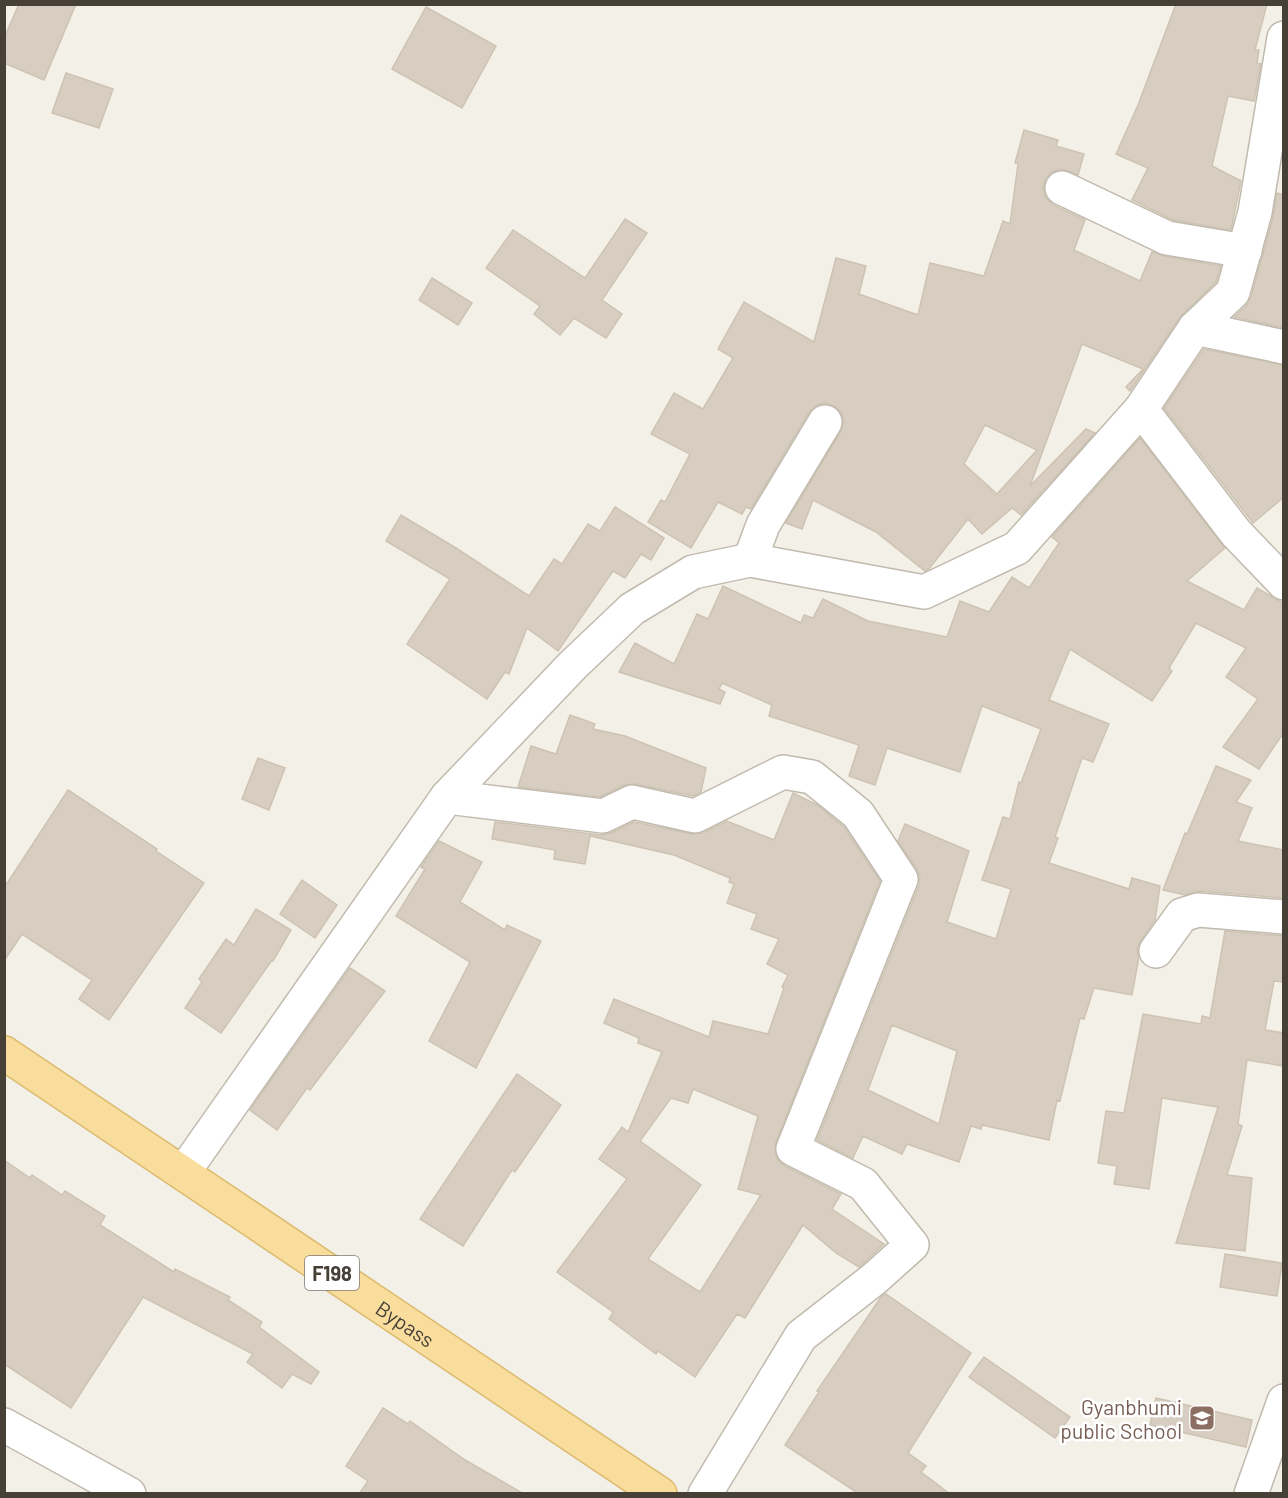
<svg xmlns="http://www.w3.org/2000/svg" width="1288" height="1498" font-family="Barlow,sans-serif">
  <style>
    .building { fill: #d7cec1; stroke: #cec3b2; stroke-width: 1.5; fill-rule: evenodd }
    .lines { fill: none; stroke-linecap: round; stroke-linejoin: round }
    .minor-casing { stroke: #c1baae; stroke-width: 36 }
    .primary-casing { stroke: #dcba6d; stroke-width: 36 }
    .minor { stroke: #fff; stroke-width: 33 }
    .primary { stroke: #f8dd9d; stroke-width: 33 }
    .labels { text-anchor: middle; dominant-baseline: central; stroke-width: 5; stroke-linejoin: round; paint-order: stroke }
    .shield { fill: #fff; stroke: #7e7973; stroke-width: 1.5 }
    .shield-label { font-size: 20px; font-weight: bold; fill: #464037 }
    .street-label { font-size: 21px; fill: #464037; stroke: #fff }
    .education-label { font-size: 21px; fill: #785e54; stroke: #fff; text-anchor: end }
  </style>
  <rect width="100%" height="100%" fill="#f3f0e8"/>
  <g class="building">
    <path d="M 19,4 L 76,4 L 44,80 L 4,63 L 4,38 Z"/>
    <path d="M 1176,4 L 1267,4 L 1255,50 L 1259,50 L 1257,63 L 1261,64 L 1254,101 L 1228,96 L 1212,166 L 1241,181 L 1231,230 L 1173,220 L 1132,200 L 1148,168 L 1116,154 L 1138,105 Z"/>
    <path d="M 426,7 L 496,46 L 462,108 L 392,69 Z"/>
    <path d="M 66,73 L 113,89 L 99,128 L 52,113 Z"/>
    <path d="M 1024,130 L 1058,140 L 1056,146 L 1084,154 L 1078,175 L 1061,169 L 1052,172 L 1045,179 L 1043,189 L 1046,198 L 1053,205 L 1085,220 L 1074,250 L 1140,281 L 1152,252 L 1164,256 L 1221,266 L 1216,282 L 1180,317 L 1130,391 L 1126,387 L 1143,369 L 1082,344 L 1030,486 L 1086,429 L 1095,433 L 1021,515 L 1012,508 L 982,534 L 968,519 L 929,569 L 925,571 L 876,532 L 813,500 L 802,529 L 786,523 L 841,431 L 844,422 L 841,412 L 834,406 L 825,403 L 815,406 L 809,412 L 751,509 L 746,507 L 742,514 L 718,502 L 691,548 L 648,522 L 661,500 L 665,502 L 690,454 L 651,434 L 674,393 L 703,409 L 733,358 L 718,349 L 744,302 L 814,342 L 836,258 L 866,266 L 859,294 L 918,315 L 930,263 L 984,276 L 1003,221 L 1010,224 L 1018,164 L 1015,163 ZM 985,425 L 1037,450 L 997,494 L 964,464 Z"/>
    <path d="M 1277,193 L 1284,195 L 1284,328 L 1234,317 L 1246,306 L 1251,297 L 1273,217 Z"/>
    <path d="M 625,219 L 647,233 L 602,300 L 622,314 L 606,338 L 574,318 L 560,335 L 534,314 L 540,306 L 486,268 L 513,230 L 585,278 Z"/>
    <path d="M 432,278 L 472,303 L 458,325 L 419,300 Z"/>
    <path d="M 1204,349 L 1284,365 L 1284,497 L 1253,523 L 1164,408 Z"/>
    <path d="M 1140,438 L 1225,548 L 1187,581 L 1244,610 L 1257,588 L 1284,604 L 1284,732 L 1259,769 L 1223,747 L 1258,699 L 1226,677 L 1246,648 L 1196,623 L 1169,668 L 1172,671 L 1152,701 L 1070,649 L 1049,700 L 1109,724 L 1093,762 L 1082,758 L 1055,837 L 1058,838 L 1049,863 L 1129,889 L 1132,878 L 1160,886 L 1155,920 L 1141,940 L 1137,949 L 1139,957 L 1132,995 L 1094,988 L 1084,1019 L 1080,1018 L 1060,1101 L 1057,1100 L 1049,1140 L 982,1125 L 981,1129 L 971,1126 L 959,1162 L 907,1144 L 902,1154 L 863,1136 L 853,1158 L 817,1140 L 919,885 L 920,878 L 917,869 L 898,841 L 905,824 L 969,851 L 947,922 L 996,939 L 1011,889 L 982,880 L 1003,817 L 1010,819 L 1019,782 L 1021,783 L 1041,729 L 982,706 L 960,772 L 887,748 L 875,785 L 849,776 L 859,745 L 769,716 L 772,705 L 722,683 L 719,689 L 725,692 L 720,704 L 619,672 L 635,643 L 674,664 L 697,614 L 708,619 L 723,586 L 801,623 L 804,615 L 813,618 L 823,599 L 868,621 L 947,637 L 960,601 L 989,612 L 1012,577 L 1029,588 L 1059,543 L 1052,537 ZM 892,1025 L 957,1051 L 939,1124 L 868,1090 Z"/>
    <path d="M 615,507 L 664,538 L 651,560 L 641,554 L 625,578 L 613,571 L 558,651 L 527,628 L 509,674 L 505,672 L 487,699 L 407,644 L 450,579 L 386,541 L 401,515 L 456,548 L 529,596 L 554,559 L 562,564 L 588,524 L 600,531 Z"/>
    <path d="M 570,715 L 595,724 L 593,729 L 625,736 L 706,768 L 701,792 L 693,796 L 635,784 L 624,785 L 600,797 L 518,787 L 531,746 L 556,754 Z"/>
    <path d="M 258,758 L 285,768 L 269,810 L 242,799 Z"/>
    <path d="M 1216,766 L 1251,780 L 1236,802 L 1252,808 L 1238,841 L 1284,850 L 1284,898 L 1200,891 L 1185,895 L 1163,890 L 1185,833 L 1187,834 Z"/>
    <path d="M 68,790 L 157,849 L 156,851 L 204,883 L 109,1020 L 79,999 L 92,980 L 22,934 L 4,961 L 4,888 Z"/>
    <path d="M 793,793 L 817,805 L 844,827 L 880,881 L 776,1142 L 775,1152 L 778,1160 L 785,1166 L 841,1194 L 832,1209 L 884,1244 L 859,1267 L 836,1253 L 803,1225 L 745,1318 L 737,1314 L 695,1377 L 658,1351 L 656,1354 L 609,1319 L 613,1312 L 557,1272 L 627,1179 L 599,1159 L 622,1127 L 628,1132 L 662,1052 L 638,1043 L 639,1038 L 604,1023 L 614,999 L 709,1037 L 713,1021 L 768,1034 L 784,988 L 782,987 L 788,975 L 767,964 L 779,939 L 751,929 L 757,914 L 727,903 L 734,884 L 729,882 L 730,878 L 674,855 L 590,836 L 585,864 L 554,859 L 555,850 L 492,839 L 495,822 L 601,835 L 611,833 L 634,822 L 692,834 L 703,833 L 727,821 L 774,840 ZM 693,1089 L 758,1116 L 738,1189 L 761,1195 L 700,1292 L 648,1259 L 701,1185 L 640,1141 L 671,1098 L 688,1103 Z"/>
    <path d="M 439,841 L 482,862 L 460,902 L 505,930 L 507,925 L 541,941 L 476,1068 L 429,1041 L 470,962 L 396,916 L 425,869 L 421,867 Z"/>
    <path d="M 302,880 L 337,905 L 315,938 L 280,914 Z"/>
    <path d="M 256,909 L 291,930 L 273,961 L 272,960 L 221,1033 L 185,1008 L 202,982 L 199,979 L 226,939 L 234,945 Z"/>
    <path d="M 1225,931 L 1284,936 L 1284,982 L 1274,981 L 1265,1030 L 1284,1033 L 1284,1066 L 1247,1060 L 1238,1124 L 1242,1126 L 1227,1175 L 1252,1178 L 1245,1251 L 1176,1243 L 1218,1107 L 1162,1098 L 1149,1189 L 1114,1184 L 1117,1166 L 1098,1163 L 1106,1111 L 1124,1113 L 1143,1014 L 1201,1024 L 1202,1016 L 1210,1018 Z"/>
    <path d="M 350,968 L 385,991 L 310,1090 L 307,1088 L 277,1130 L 250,1110 Z"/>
    <path d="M 517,1074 L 561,1105 L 515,1172 L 512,1170 L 463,1246 L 420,1219 Z"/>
    <path d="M 4,1160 L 30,1178 L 32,1175 L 62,1195 L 65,1191 L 105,1216 L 100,1225 L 174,1272 L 175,1269 L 230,1297 L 228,1300 L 262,1322 L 259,1327 L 319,1372 L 311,1384 L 292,1374 L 282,1388 L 247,1362 L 253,1354 L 143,1297 L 71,1408 L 4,1364 Z"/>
    <path d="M 1225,1254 L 1282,1263 L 1277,1296 L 1220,1287 Z"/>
    <path d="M 886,1294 L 971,1353 L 908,1453 L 926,1466 L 921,1472 L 950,1494 L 859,1494 L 785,1445 L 819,1392 L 817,1391 L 881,1297 Z"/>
    <path d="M 984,1357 L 1070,1417 L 1055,1438 L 969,1377 Z"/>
    <path d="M 1156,1398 L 1252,1420 L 1246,1447 L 1150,1425 Z"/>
    <path d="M 383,1408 L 408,1424 L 410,1421 L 465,1460 L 524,1494 L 359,1494 L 368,1481 L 346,1466 Z"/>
  </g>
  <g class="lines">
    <defs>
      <g id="minor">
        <path d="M 1062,188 L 1167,238 L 1245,251"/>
        <path d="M 1195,328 L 1284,347"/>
        <path d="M 1141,409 L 1195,328 L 1233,292 L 1255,212 L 1284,38"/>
        <path d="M 750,560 L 763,525 L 825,422"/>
        <path d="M 447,797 L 603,816 L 632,802 L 695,816 L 783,772 L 812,777 L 858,814 L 901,879 L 793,1149 L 863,1184 L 912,1245 L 874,1279 L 801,1336 L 705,1494"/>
        <path d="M 1156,951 L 1182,915 L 1198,910 L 1284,917"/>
        <path d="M 183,1173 L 447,797 L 573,665 L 632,609 L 693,572 L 750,560 L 924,592 L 1017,548 L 1141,409 L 1236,533 L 1284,583"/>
        <path d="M 4,1425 L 129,1494"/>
        <path d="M 1251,1494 L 1284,1401"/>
      </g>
      <g id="primary">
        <path id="s1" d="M 4,1053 L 660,1494"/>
      </g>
    </defs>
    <use href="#minor" class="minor-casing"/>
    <use href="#primary" class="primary-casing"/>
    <use href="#minor" class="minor"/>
    <use href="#primary" class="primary"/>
  </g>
  <defs>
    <symbol id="school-square" viewBox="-11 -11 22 22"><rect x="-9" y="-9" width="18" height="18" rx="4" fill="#8d6e63" stroke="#fff"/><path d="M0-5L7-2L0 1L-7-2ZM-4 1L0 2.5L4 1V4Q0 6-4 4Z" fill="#fff"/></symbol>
  </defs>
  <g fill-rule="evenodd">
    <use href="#school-square" x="1187" y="1403" width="30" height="30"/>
  </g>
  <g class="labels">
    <rect class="shield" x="305" y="1256" width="54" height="34" rx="4.5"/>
    <g class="shield-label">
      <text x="332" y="1273">F198</text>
    </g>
    <g class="street-label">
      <text stroke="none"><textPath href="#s1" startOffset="484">Bypass</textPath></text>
    </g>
    <g class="education-label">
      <text x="1182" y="1406">Gyanbhumi<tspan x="1182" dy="24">public School</tspan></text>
    </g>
  </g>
  <rect width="1288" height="1498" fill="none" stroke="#464037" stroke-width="12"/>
</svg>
